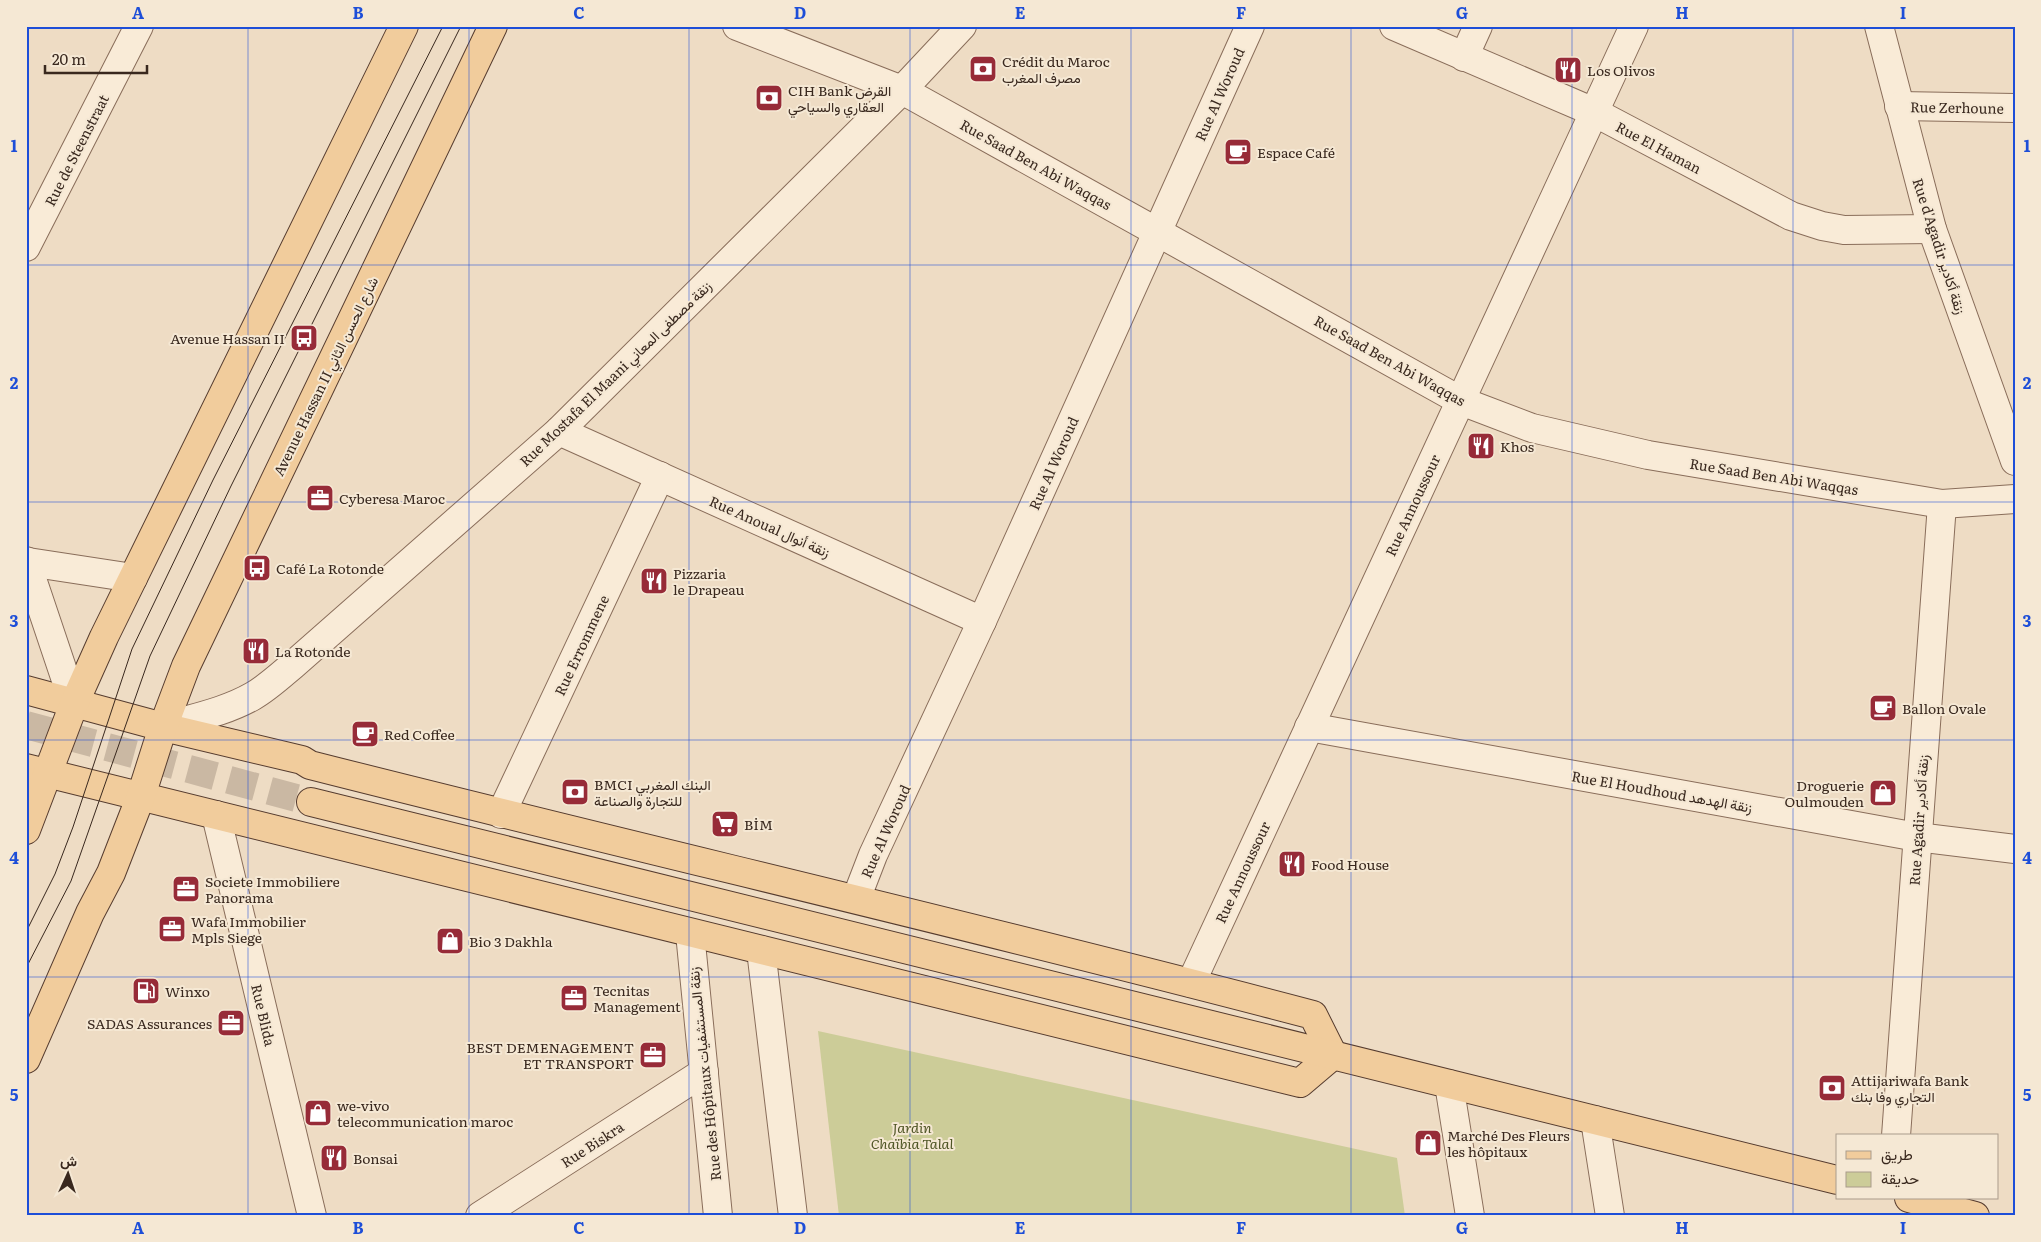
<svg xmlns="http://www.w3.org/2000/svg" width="2041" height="1242" font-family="Literata,Vazirmatn,serif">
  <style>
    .green { fill: #cccc98 }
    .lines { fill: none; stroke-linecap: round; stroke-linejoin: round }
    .major-tunnel { stroke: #cab8a3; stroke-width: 28; stroke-dasharray: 28 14; stroke-linecap: butt }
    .minor-casing { stroke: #896d5a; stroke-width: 30 }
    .major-casing { stroke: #563c2f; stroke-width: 30 }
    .minor { stroke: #f9ebd7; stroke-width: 28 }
    .major { stroke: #f1cc9c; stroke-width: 28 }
    .tram { stroke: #39281e; stroke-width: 1 }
    .grid { fill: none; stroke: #1d4ed8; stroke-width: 1; stroke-opacity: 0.55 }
    .labels { text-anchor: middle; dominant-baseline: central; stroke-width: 4; stroke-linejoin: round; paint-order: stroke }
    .poi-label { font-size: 14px; fill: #39281e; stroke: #f5e8d4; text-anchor: start }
    .street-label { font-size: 14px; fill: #39281e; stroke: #f5e8d4 }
    .park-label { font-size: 14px; font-style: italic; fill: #4f5525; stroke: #f5e8d4 }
    .neatline { fill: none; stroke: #1d4ed8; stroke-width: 2 }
    .grid-label { font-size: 16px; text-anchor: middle; font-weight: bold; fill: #1d4ed8 }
  </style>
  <rect width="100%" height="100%" fill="#eedcc4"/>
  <path class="green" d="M 818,1031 L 1397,1158 L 1405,1216 L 839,1216 Z"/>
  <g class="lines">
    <path class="major-tunnel" d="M 26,725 L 311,802"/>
    <defs>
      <g id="minor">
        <path d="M 737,26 L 902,90 L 1461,401 L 1532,428 L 1648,455 L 1942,504 L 2015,499"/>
        <path d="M 1394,26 L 1594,112 L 1791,216 L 1822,226 L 1844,230 L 1932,229"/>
        <path d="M 1879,26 L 1932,229 L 2015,461"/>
        <path d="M 1464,57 L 1478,26"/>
        <path d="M 1899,106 L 2015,108"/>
        <path d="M 26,247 L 139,26"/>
        <path d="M 559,431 L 982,621"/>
        <path d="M 26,561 L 74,704"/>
        <path d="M 28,562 L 133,578"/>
        <path d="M 163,727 C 193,718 225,712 253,696 C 267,688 280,676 293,665 L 559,431 L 902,90 L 962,26"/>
        <path d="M 1309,727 L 1917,837 L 2015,849"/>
        <path d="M 501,814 L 660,476"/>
        <path d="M 216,815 L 312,1216"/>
        <path d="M 856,899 L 873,855 L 982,621 L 1250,26"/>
        <path d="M 690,933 L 718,1216"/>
        <path d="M 761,950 L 793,1216"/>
        <path d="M 1191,983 L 1634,26"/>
        <path d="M 1449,1084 L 1470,1216"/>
        <path d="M 1595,1120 L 1610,1216"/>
        <path d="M 1896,1136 L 1942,504"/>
        <path d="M 480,1216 L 704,1072"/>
      </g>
      <g id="major">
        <path d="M 26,690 L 163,727 L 302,760 L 310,765 C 644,850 980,927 1313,1015 L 1333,1055"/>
        <path d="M 26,768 L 1300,1083 L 1333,1055"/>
        <path d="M 311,802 L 1837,1180"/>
        <path d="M 26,830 L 74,704 L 104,637 L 404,26"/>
        <path d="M 26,1059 L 90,913 L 111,873 L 141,796 L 163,727 L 186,666 L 493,26"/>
        <path d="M 1909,1198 L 1975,1216"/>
      </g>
    </defs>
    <use href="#minor" class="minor-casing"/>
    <use href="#major" class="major-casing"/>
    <use href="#minor" class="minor"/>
    <use href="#major" class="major"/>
    <g class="tram">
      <path d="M 26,932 L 55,874 L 73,827 L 132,649 L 213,480 L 443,26"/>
      <path d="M 26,968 L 71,881 L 150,656 L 231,486 L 461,26"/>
    </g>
  </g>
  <path class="grid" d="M 248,26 L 248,1216M 469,26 L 469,1216M 689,26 L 689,1216M 910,26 L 910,1216M 1131,26 L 1131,1216M 1351,26 L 1351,1216M 1572,26 L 1572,1216M 1793,26 L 1793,1216M 26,265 L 2015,265M 26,502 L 2015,502M 26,740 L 2015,740M 26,977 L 2015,977"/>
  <defs>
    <symbol id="bank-square" viewBox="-11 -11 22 22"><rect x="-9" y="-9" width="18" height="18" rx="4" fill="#972b38" stroke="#f5e8d4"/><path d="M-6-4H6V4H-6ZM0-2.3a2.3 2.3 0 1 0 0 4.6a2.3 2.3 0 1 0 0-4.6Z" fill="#fff"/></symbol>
    <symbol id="restaurant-square" viewBox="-11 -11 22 22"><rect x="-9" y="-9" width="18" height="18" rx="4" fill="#972b38" stroke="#f5e8d4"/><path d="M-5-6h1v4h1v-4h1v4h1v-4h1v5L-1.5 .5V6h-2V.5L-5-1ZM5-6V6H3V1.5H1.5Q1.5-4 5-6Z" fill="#fff"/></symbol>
    <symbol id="cafe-square" viewBox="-11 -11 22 22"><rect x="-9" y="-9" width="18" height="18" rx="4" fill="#972b38" stroke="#f5e8d4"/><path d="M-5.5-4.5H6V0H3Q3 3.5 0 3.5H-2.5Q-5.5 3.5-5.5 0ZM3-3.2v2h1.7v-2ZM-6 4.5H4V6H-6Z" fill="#fff"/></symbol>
    <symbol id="bus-square" viewBox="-11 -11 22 22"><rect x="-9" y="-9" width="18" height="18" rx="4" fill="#972b38" stroke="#f5e8d4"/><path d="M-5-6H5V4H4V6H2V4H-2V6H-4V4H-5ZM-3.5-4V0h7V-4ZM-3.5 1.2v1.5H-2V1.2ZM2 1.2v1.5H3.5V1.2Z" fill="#fff"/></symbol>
    <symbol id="office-square" viewBox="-11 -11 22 22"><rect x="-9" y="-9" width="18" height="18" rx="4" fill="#972b38" stroke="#f5e8d4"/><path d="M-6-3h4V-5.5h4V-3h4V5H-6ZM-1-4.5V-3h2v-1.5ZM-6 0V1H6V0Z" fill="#fff"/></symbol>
    <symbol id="shop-square" viewBox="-11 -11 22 22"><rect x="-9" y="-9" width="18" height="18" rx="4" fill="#972b38" stroke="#f5e8d4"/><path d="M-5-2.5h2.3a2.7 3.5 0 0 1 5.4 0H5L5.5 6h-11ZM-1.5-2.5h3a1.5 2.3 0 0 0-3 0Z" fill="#fff"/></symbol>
    <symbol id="supermarket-square" viewBox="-11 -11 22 22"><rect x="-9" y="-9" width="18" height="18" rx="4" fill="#972b38" stroke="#f5e8d4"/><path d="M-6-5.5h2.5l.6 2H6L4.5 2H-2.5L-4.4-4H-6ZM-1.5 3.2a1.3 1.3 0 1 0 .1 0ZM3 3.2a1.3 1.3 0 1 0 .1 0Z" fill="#fff"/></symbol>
    <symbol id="fuel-square" viewBox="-11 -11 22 22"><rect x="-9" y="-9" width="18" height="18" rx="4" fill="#972b38" stroke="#f5e8d4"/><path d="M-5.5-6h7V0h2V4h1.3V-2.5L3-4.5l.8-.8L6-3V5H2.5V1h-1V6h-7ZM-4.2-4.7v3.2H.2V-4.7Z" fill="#fff"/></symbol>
  </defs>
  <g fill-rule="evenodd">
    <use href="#bank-square" x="967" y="53" width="32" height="32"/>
    <use href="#restaurant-square" x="1552" y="54" width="32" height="32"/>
    <use href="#bank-square" x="753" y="82" width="32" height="32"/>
    <use href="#cafe-square" x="1222" y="136" width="32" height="32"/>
    <use href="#bus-square" x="288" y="322" width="32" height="32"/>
    <use href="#restaurant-square" x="1465" y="430" width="32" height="32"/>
    <use href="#office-square" x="304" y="482" width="32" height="32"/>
    <use href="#bus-square" x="241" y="552" width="32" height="32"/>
    <use href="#restaurant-square" x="638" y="565" width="32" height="32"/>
    <use href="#restaurant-square" x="240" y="635" width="32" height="32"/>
    <use href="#cafe-square" x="1867" y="692" width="32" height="32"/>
    <use href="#cafe-square" x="349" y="718" width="32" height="32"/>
    <use href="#bank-square" x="559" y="776" width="32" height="32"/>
    <use href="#shop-square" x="1867" y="777" width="32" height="32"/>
    <use href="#supermarket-square" x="709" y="808" width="32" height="32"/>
    <use href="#restaurant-square" x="1276" y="848" width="32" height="32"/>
    <use href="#office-square" x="170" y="873" width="32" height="32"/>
    <use href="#office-square" x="156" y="913" width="32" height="32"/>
    <use href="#shop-square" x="434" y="925" width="32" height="32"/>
    <use href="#fuel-square" x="130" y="975" width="32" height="32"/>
    <use href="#office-square" x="558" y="982" width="32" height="32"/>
    <use href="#office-square" x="215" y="1007" width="32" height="32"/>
    <use href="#office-square" x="637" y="1039" width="32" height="32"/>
    <use href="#bank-square" x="1816" y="1072" width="32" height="32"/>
    <use href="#shop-square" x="302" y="1097" width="32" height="32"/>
    <use href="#shop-square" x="1412" y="1127" width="32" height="32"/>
    <use href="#restaurant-square" x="318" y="1142" width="32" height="32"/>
  </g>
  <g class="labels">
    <g class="poi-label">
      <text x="1002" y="61">Crédit du Maroc<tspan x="1002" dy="16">مصرف المغرب</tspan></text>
      <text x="1587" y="70">Los Olivos</text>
      <text x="788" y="90">CIH Bank القرض<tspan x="788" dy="16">العقاري والسياحي</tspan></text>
      <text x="1257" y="152">Espace Café</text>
      <text x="285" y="338" text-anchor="end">Avenue Hassan II</text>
      <text x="1500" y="446">Khos</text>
      <text x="339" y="498">Cyberesa Maroc</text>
      <text x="276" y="568">Café La Rotonde</text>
      <text x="673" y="573">Pizzaria<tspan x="673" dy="16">le Drapeau</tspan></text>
      <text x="275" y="651">La Rotonde</text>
      <text x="1902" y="708">Ballon Ovale</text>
      <text x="384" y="734">Red Coffee</text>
      <text x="594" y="784">BMCI البنك المغربي<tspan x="594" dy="16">للتجارة والصناعة</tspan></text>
      <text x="1864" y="785" text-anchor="end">Droguerie<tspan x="1864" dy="16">Oulmouden</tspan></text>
      <text x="744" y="824">BİM</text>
      <text x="1311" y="864">Food House</text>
      <text x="205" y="881">Societe Immobiliere<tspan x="205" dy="16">Panorama</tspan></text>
      <text x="191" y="921">Wafa Immobilier<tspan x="191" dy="16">Mpls Siege</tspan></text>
      <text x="469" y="941">Bio 3 Dakhla</text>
      <text x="593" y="990">Tecnitas<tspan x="593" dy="16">Management</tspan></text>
      <text x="165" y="991">Winxo</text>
      <text x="212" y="1023" text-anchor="end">SADAS Assurances</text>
      <text x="634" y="1047" text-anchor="end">BEST DEMENAGEMENT<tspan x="634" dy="16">ET TRANSPORT</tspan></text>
      <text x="1851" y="1080">Attijariwafa Bank<tspan x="1851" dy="16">التجاري وفا بنك</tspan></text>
      <text x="337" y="1105">we-vivo<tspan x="337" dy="16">telecommunication maroc</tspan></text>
      <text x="1447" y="1135">Marché Des Fleurs<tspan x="1447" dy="16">les hôpitaux</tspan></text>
      <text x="353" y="1158">Bonsai</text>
    </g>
    <g class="street-label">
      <text transform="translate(1219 94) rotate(-66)">Rue Al Woroud</text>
      <text transform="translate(1957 107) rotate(1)">Rue Zerhoune</text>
      <text transform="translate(1659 147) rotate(28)">Rue El Haman</text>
      <text transform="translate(76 150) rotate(-63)">Rue de Steenstraat</text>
      <text transform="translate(1036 164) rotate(29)">Rue Saad Ben Abi Waqqas</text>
      <text transform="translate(1940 246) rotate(72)">Rue d'Agadir زنقة أكادير</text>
      <text transform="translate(1390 360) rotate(29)">Rue Saad Ben Abi Waqqas</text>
      <text transform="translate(615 373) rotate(-44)">Rue Mostafa El Maani زنقة مصطفى المعاني</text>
      <text transform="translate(325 376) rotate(-64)">Avenue Hassan II شارع الحسن الثاني</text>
      <text transform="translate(1053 463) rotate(-66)">Rue Al Woroud</text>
      <text transform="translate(1774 476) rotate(9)">Rue Saad Ben Abi Waqqas</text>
      <text transform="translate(1412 505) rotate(-65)">Rue Annoussour</text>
      <text transform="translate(770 526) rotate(24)">Rue Anoual زنقة أنوال</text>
      <text transform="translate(581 645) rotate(-65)">Rue Errommene</text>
      <text transform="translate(1662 791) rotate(10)">Rue El Houdhoud زنقة الهدهد</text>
      <text transform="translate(1918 820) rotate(-86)">Rue Agadir زنقة أكادير</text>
      <text transform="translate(885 831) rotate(-66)">Rue Al Woroud</text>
      <text transform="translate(1242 872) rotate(-65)">Rue Annoussour</text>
      <text transform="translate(264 1015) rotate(77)">Rue Blida</text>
      <text transform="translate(704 1074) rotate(-96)">Rue des Hôpitaux زنقة المستشفيات</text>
      <text transform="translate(592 1144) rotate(-33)">Rue Biskra</text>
    </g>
    <g class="park-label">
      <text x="912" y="1127">Jardin<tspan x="912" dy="16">Chaïbia Talal</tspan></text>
    </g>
  </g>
  <rect width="2041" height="1242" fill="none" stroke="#f5e8d4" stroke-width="55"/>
  <rect x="1836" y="1134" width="162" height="65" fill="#f5e8d4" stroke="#aa9b8b"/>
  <rect x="1846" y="1151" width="25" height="8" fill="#f1cc9c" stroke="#aa9b8b"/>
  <text x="1881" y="1160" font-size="15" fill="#39281e">طريق</text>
  <rect x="1846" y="1172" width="25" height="15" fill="#cccc98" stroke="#aa9b8b"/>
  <text x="1881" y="1184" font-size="15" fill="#39281e">حديقة</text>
  <g transform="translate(68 1174) rotate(3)" stroke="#f5e8d4" stroke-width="4" paint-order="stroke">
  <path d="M0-4L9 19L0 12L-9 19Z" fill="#39281e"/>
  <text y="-8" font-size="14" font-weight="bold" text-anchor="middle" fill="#39281e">ش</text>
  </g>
  <path d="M45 65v8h102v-8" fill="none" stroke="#39281e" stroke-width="2.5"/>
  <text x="52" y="65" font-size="15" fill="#39281e" stroke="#f5e8d4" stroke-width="4" paint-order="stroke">20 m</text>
  <rect x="28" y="28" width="1986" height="1186" class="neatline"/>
  <g class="grid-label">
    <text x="138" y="19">A</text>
    <text x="358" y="19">B</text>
    <text x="579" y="19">C</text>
    <text x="800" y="19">D</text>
    <text x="1020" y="19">E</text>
    <text x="1241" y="19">F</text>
    <text x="1462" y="19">G</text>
    <text x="1682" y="19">H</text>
    <text x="1903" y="19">I</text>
    <text x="14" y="152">1</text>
    <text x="2027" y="152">1</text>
    <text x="14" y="389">2</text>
    <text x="2027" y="389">2</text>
    <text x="14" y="627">3</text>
    <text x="2027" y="627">3</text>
    <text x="14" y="864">4</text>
    <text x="2027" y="864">4</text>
    <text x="14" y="1101">5</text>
    <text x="2027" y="1101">5</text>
    <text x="138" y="1234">A</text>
    <text x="358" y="1234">B</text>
    <text x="579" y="1234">C</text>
    <text x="800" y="1234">D</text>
    <text x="1020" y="1234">E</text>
    <text x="1241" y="1234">F</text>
    <text x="1462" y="1234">G</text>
    <text x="1682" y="1234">H</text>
    <text x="1903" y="1234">I</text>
  </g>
</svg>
